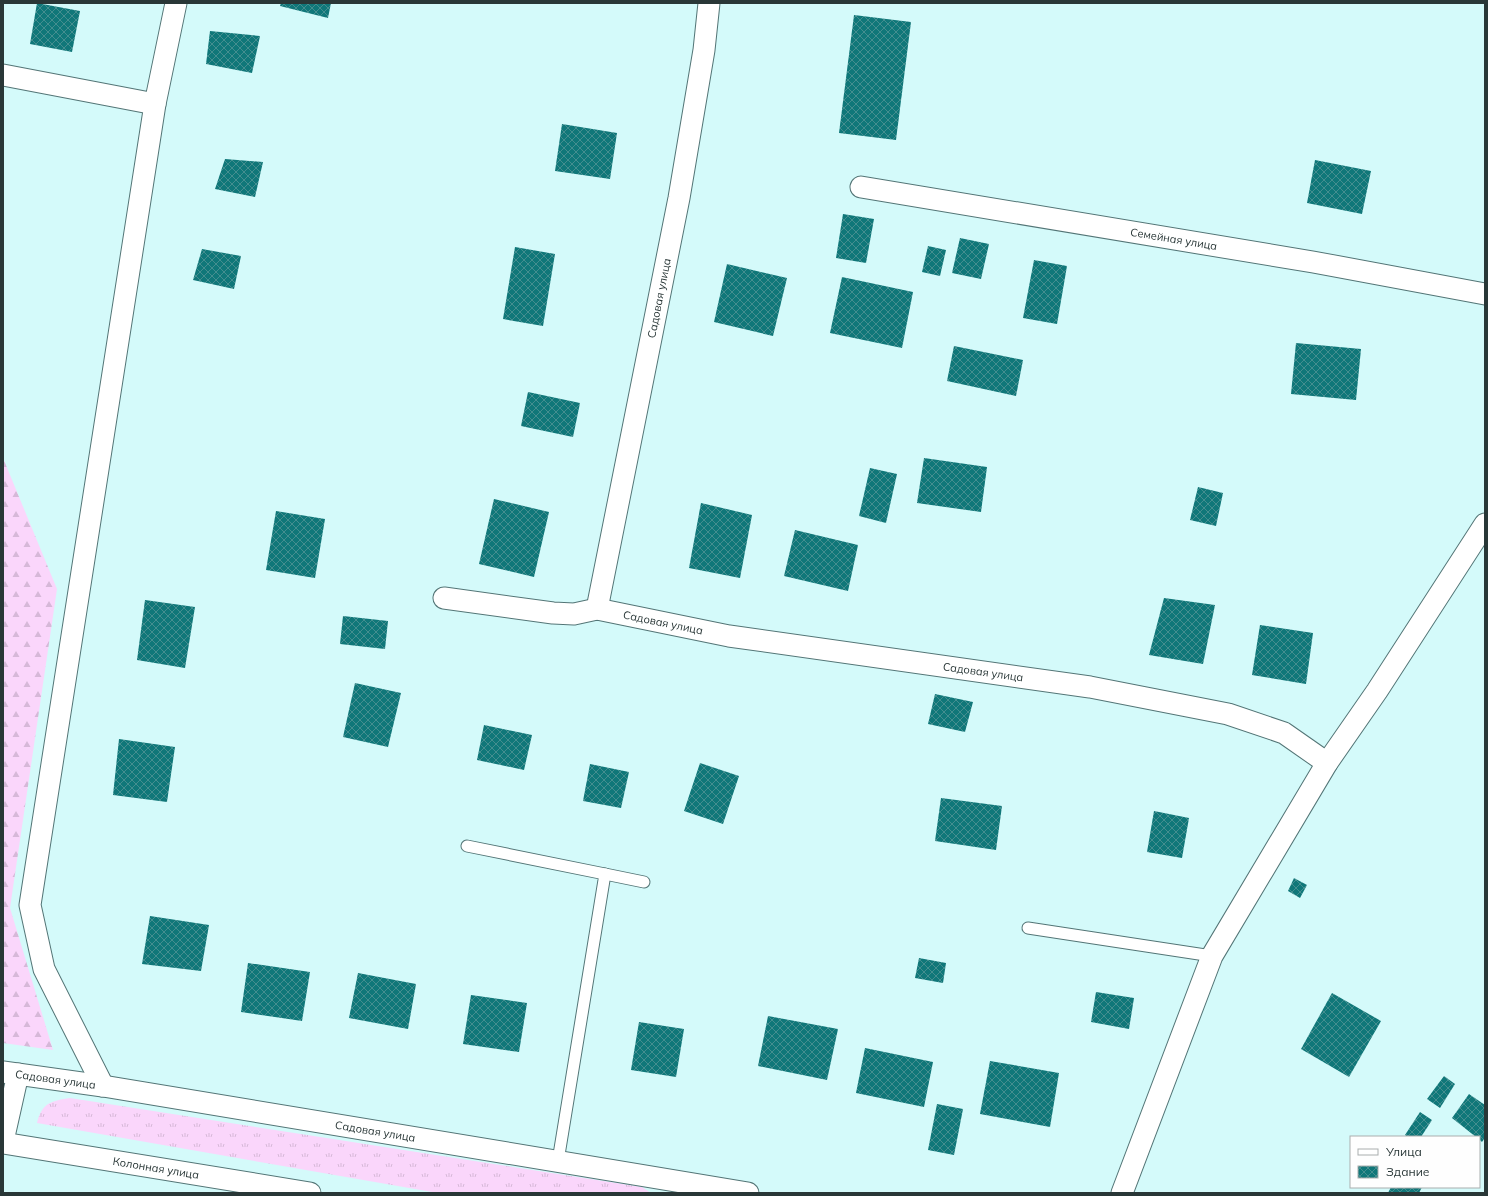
<svg xmlns="http://www.w3.org/2000/svg" width="1488" height="1196" font-family="Mulish,sans-serif">
  <style>
    .grass { fill: url(#grass-tufts) }
    .forest { fill: url(#forest-firs) }
    .building { fill: url(#building-cross-hatch) }
    .lines { fill: none; stroke-linecap: round; stroke-linejoin: round }
    .service-casing { stroke: #537576; stroke-width: 13 }
    .minor-casing { stroke: #537576; stroke-width: 23 }
    .service { stroke: #fff; stroke-width: 11 }
    .minor { stroke: #fff; stroke-width: 21 }
    .labels { text-anchor: middle; dominant-baseline: central; stroke-width: 4; stroke-linejoin: round; paint-order: stroke }
    .street-label { font-size: 11px; fill: #293737; stroke: #fefefe }
  </style>
  <defs>
    <pattern id="grass-tufts" width="24" height="20" patternUnits="userSpaceOnUse"><rect width="24" height="20" fill="#fad6fb"/><path d="M3 7l-1-3M5 7V3M7 7l1-3M15 17l-1-3M17 17v-4M19 17l1-3" fill="none" stroke="#d6b8d8"/></pattern>
    <pattern id="forest-firs" width="22" height="20" patternUnits="userSpaceOnUse"><rect width="22" height="20" fill="#fad6fb"/><path d="M5 1l3.5 6h-7zM16 11l3.5 6h-7z" fill="#d6b8d8"/></pattern>
    <pattern id="building-cross-hatch" width="8" height="8" patternUnits="userSpaceOnUse"><rect width="8" height="8" fill="#107779"/><path d="M0 0l8 8M0 8l8-8" fill="none" stroke="#448e8f"/></pattern>
  </defs>
  <rect width="100%" height="100%" fill="#d4fafa"/>
  <path class="grass" d="M 70,1098 L 642,1187 L 651,1193 L 438,1193 L 37,1123 C 42,1102 52,1101 70,1098 Z"/>
  <path class="forest" d="M 3,458 L 57,589 L 10,908 L 53,1050 L 3,1043 Z"/>
  <g class="building">
    <path d="M 37,3 L 80,11 L 72,52 L 30,44 Z"/>
    <path d="M 281,3 L 331,3 L 328,18 L 280,6 Z"/>
    <path d="M 854,15 L 911,22 L 896,140 L 839,133 Z"/>
    <path d="M 210,31 L 260,36 L 252,73 L 206,64 Z"/>
    <path d="M 562,124 L 617,133 L 610,179 L 555,171 Z"/>
    <path d="M 225,159 L 263,162 L 255,197 L 215,189 Z"/>
    <path d="M 1315,160 L 1371,171 L 1362,214 L 1307,203 Z"/>
    <path d="M 843,214 L 874,219 L 866,263 L 836,258 Z"/>
    <path d="M 960,238 L 989,244 L 981,279 L 952,273 Z"/>
    <path d="M 928,246 L 946,250 L 940,276 L 922,272 Z"/>
    <path d="M 515,247 L 555,254 L 543,326 L 503,319 Z"/>
    <path d="M 202,249 L 241,256 L 234,289 L 193,280 Z"/>
    <path d="M 1034,260 L 1067,266 L 1057,324 L 1023,318 Z"/>
    <path d="M 727,264 L 787,278 L 773,336 L 714,322 Z"/>
    <path d="M 842,277 L 913,292 L 902,348 L 830,333 Z"/>
    <path d="M 1296,343 L 1361,349 L 1356,400 L 1291,394 Z"/>
    <path d="M 954,346 L 1023,360 L 1016,396 L 947,381 Z"/>
    <path d="M 528,392 L 580,403 L 573,437 L 521,426 Z"/>
    <path d="M 924,458 L 987,467 L 981,512 L 917,503 Z"/>
    <path d="M 870,468 L 897,474 L 886,523 L 859,516 Z"/>
    <path d="M 1198,487 L 1223,493 L 1216,526 L 1190,520 Z"/>
    <path d="M 494,499 L 549,512 L 534,577 L 479,564 Z"/>
    <path d="M 701,503 L 752,515 L 740,578 L 689,568 Z"/>
    <path d="M 276,511 L 325,519 L 315,578 L 266,570 Z"/>
    <path d="M 795,530 L 858,545 L 848,591 L 784,576 Z"/>
    <path d="M 1164,598 L 1215,605 L 1203,664 L 1149,655 Z"/>
    <path d="M 145,600 L 195,607 L 185,668 L 137,660 Z"/>
    <path d="M 343,616 L 388,621 L 385,649 L 340,644 Z"/>
    <path d="M 1260,625 L 1313,633 L 1306,684 L 1252,675 Z"/>
    <path d="M 355,683 L 401,693 L 388,747 L 343,737 Z"/>
    <path d="M 935,694 L 973,702 L 965,732 L 928,724 Z"/>
    <path d="M 484,725 L 532,735 L 524,770 L 477,760 Z"/>
    <path d="M 119,739 L 175,747 L 167,802 L 113,795 Z"/>
    <path d="M 700,763 L 739,776 L 723,824 L 684,811 Z"/>
    <path d="M 590,764 L 629,772 L 621,808 L 583,801 Z"/>
    <path d="M 941,798 L 1002,806 L 996,850 L 935,841 Z"/>
    <path d="M 1154,811 L 1189,818 L 1182,858 L 1147,852 Z"/>
    <path d="M 1294,878 L 1307,885 L 1300,898 L 1288,891 Z"/>
    <path d="M 150,916 L 209,925 L 201,971 L 142,964 Z"/>
    <path d="M 919,958 L 946,963 L 943,983 L 915,978 Z"/>
    <path d="M 248,963 L 310,972 L 302,1021 L 241,1012 Z"/>
    <path d="M 358,973 L 416,984 L 408,1029 L 349,1018 Z"/>
    <path d="M 1096,992 L 1134,998 L 1129,1029 L 1091,1022 Z"/>
    <path d="M 1332,993 L 1381,1021 L 1349,1077 L 1301,1049 Z"/>
    <path d="M 471,995 L 527,1003 L 519,1052 L 463,1044 Z"/>
    <path d="M 768,1016 L 838,1029 L 827,1080 L 758,1066 Z"/>
    <path d="M 639,1022 L 684,1029 L 676,1077 L 631,1070 Z"/>
    <path d="M 865,1048 L 933,1062 L 924,1107 L 856,1093 Z"/>
    <path d="M 990,1061 L 1059,1073 L 1050,1127 L 980,1114 Z"/>
    <path d="M 1444,1076 L 1455,1084 L 1440,1108 L 1427,1099 Z"/>
    <path d="M 1469,1094 L 1485,1105 L 1485,1138 L 1482,1142 L 1479,1139 L 1479,1137 L 1476,1137 L 1452,1118 Z"/>
    <path d="M 937,1104 L 963,1109 L 954,1155 L 928,1150 Z"/>
    <path d="M 1420,1112 L 1432,1120 L 1421,1137 L 1408,1137 L 1405,1135 Z"/>
    <path d="M 1391,1187 L 1422,1187 L 1419,1193 L 1388,1193 Z"/>
  </g>
  <g class="lines">
    <defs>
      <g id="service">
        <path d="M 467,846 L 605,874 L 558,1161"/>
        <path d="M 605,874 L 644,882"/>
        <path d="M 1028,928 L 1212,956"/>
      </g>
      <g id="minor">
        <path d="M 3,75 L 155,104"/>
        <path id="s1" d="M 861,187 L 1313,262 L 1485,294"/>
        <path id="s2" d="M 444,598 L 553,613 L 574,614 L 597,609 L 729,636 L 1090,687 L 1228,714 L 1284,733 L 1327,763"/>
        <path id="s3" d="M 597,609 L 679,198 L 704,50 L 709,3"/>
        <path id="s4" d="M 3,1072 L 103,1086 L 748,1193"/>
        <path d="M 103,1086 L 44,969 L 30,905 L 155,104 L 176,3"/>
        <path d="M 3,1141 L 18,1074"/>
        <path id="s5" d="M 3,1143 L 310,1193"/>
        <path d="M 1122,1193 L 1212,956 L 1327,763 L 1377,691 L 1485,524"/>
      </g>
    </defs>
    <use href="#service" class="service-casing"/>
    <use href="#minor" class="minor-casing"/>
    <use href="#service" class="service"/>
    <use href="#minor" class="minor"/>
  </g>
  <g class="labels">
    <g class="street-label">
      <text stroke="none"><textPath href="#s1" startOffset="317">Семейная улица</textPath></text>
      <text stroke="none"><textPath href="#s3" startOffset="317">Садовая улица</textPath></text>
      <text stroke="none"><textPath href="#s2" startOffset="222">Садовая улица</textPath></text>
      <text stroke="none"><textPath href="#s2" startOffset="546">Садовая улица</textPath></text>
      <text stroke="none"><textPath href="#s4" startOffset="53">Садовая улица</textPath></text>
      <text stroke="none"><textPath href="#s4" startOffset="377">Садовая улица</textPath></text>
      <text stroke="none"><textPath href="#s5" startOffset="155">Колонная улица</textPath></text>
    </g>
  </g>
  <rect width="1488" height="1196" fill="none" stroke="#293737" stroke-width="8"/>
  <rect x="1350" y="1136" width="130" height="52" fill="#fefefe" stroke="#a9aeae"/>
  <rect x="1358" y="1149" width="20" height="6" fill="#ffffff" stroke="#a9aeae"/>
  <text x="1386" y="1156" font-size="12" fill="#293737">Улица</text>
  <rect x="1358" y="1166" width="20" height="12" fill="url(#building-cross-hatch)" stroke="#a9aeae"/>
  <text x="1386" y="1176" font-size="12" fill="#293737">Здание</text>
</svg>
